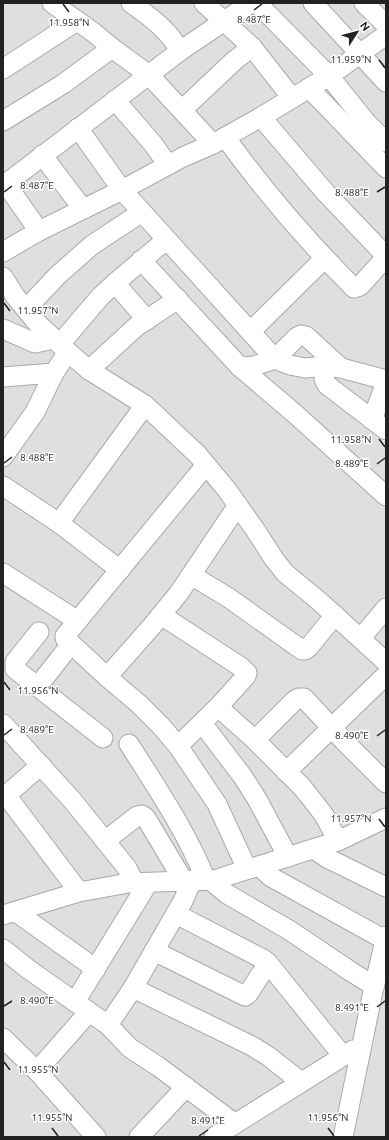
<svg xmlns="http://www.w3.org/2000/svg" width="389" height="1140" font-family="Ubuntu,sans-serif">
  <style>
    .residential { fill: #e0dfdf }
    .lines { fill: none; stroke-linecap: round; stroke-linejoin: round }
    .minor-casing { stroke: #a9a9a9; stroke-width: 21 }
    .minor { stroke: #fff; stroke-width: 19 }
    .ticks { fill: none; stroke: #222; stroke-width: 1.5 }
    .ticks-label { font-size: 10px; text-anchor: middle; fill: #222; stroke: #fff; stroke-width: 3; stroke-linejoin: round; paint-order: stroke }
  </style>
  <rect width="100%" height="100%" fill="#f2efe9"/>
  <rect class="residential" x="3" y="3" width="383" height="1134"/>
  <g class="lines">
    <defs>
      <g id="minor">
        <path d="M 52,3 L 93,32 L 112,48 L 149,75 L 213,144"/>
        <path d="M 131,3 C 150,17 169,30 180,51"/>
        <path d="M 204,3 L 252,47 L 292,98"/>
        <path d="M 257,3 L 329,76 L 366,122 L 386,142"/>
        <path d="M 313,3 L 386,82"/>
        <path d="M 364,3 L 386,25"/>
        <path d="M 3,69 L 77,21"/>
        <path d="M 309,88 L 386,168"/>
        <path d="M 115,100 L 153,144 L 168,165"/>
        <path d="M 182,110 L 235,60 L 252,47"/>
        <path d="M 261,117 L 325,192 L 386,256"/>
        <path d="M 3,121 L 63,84 L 112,48"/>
        <path d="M 78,128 L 122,190 L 275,359 L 290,365 L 305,368 L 325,366 L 341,368 L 386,380"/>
        <path d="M 225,137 C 264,191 307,241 354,288 L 360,286 L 386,257"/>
        <path d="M 42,155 L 83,209"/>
        <path d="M 6,184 L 39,231"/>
        <path d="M 3,186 L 180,51 L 251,3"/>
        <path d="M 3,252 L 39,231 L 122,190 L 183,157 L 213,144 L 261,117 L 329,76 L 386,35"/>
        <path d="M 141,260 L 240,367 L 294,413 L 386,496"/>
        <path d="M 3,277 L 15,296 L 38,324 L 68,352 L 89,370 L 145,405 L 198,455 L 227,490 L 256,531 L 274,559 L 285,573 L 319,601 L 386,662"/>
        <path d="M 115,283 L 147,320"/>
        <path d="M 26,309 L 58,275 L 92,245 L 142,212"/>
        <path d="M 3,329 L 35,343 L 45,341 L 52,337"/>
        <path d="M 251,331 L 324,259"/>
        <path d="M 60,344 L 100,297 L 115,283 L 166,240"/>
        <path d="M 325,366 L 324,379 L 327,385 L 386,430"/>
        <path d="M 240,367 L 254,366 L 275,359 L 297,337 L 301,335 L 306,336 L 341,368"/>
        <path d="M 89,370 L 137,326 L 178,299"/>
        <path d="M 3,377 L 54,373"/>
        <path d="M 372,420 L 386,382"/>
        <path d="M 3,457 L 35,412 L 54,373 L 68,352"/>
        <path d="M 206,465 L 65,636 L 65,638 L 107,677 L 139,704 L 161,726 L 178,746 L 217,804 L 247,869"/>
        <path d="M 3,486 L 59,523 L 120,570"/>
        <path d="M 59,523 L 145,405"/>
        <path d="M 3,573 L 78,621"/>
        <path d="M 191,575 L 229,598 L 302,650 L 305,650 L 309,647 L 335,615"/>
        <path d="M 161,615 L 241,667 L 247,673 L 246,676 L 218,707 L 178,746"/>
        <path d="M 39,632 L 15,662 L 15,669 L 103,738"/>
        <path d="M 361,638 L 386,608"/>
        <path d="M 107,677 L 152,626 L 179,593 L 238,505"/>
        <path d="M 38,686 L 71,644"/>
        <path d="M 218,707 L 255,740 L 302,787 L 324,815 L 338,841"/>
        <path d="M 202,723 L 243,777 L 257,799 L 288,857"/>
        <path d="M 3,724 L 72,800 L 127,868 L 135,884"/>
        <path d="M 255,740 L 295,700 L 299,698 L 304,698 L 343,740 L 386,783"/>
        <path d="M 129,744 C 157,788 186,831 206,880"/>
        <path d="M 286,772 L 386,675"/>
        <path d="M 6,795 L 79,892"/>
        <path d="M 3,798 L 41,765"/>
        <path d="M 105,841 L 137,816 L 142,815 L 146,818 L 183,880"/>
        <path d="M 314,849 L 327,858 L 386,887"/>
        <path d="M 259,866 L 271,877 L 385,940"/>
        <path d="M 214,880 L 216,885 L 227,894 L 289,930 L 350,971 L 374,986"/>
        <path d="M 16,912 L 96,969"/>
        <path d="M 176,914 L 263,959 L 268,963 L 343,1056"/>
        <path d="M 3,915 L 79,892 L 112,886 L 128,883 L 214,880 L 338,841 L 386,818"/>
        <path d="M 3,949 L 28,969 L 108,1025 L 130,1048 L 159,1067 L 234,1123"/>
        <path d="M 154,951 L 245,996 L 248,994 L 268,963"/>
        <path d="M 133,988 L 252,1046 L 268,1056 L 301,1082"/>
        <path d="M 75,1002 L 148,883"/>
        <path d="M 108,1025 L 133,988 L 183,901 L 192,880"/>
        <path d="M 3,1038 L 37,1071 L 96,1137"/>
        <path d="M 37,1071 L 89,1012"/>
        <path d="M 139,1137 L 186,1087"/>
        <path d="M 214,1137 L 353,1050"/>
        <path d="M 343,1137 L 372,996 L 386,936"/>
      </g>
    </defs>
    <use href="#minor" class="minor-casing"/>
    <use href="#minor" class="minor"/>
  </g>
  <path class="ticks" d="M 63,4 L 69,12M 254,10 L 262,4M 379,60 L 385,68M 4,192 L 12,186M 377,192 L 385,187M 4,303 L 10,311M 379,439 L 385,447M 4,463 L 12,457M 377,464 L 385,458M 4,682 L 10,690M 4,735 L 12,729M 377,736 L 385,730M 379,819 L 385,827M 4,1006 L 12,1001M 377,1007 L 385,1001M 4,1062 L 10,1070M 52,1128 L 58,1136M 328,1128 L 334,1136M 199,1136 L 208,1130"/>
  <g class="ticks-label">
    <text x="254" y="23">8.487°E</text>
    <text x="69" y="26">11.958°N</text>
    <text x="351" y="63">11.959°N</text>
    <text x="37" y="189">8.487°E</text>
    <text x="352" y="196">8.488°E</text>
    <text x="38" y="314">11.957°N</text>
    <text x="351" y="443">11.958°N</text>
    <text x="37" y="461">8.488°E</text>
    <text x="352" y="467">8.489°E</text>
    <text x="38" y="694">11.956°N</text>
    <text x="37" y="733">8.489°E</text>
    <text x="352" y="739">8.490°E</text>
    <text x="351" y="822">11.957°N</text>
    <text x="37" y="1004">8.490°E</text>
    <text x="352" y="1011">8.491°E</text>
    <text x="38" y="1073">11.955°N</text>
    <text x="52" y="1121">11.955°N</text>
    <text x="328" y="1121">11.956°N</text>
    <text x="208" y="1124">8.491°E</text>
  </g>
  <rect width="389" height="1140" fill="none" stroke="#222222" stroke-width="8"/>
  <g transform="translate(357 32) rotate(54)" stroke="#ffffff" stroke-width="3" paint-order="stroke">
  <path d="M0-3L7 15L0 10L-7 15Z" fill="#222222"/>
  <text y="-6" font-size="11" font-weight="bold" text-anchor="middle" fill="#222222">N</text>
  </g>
</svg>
